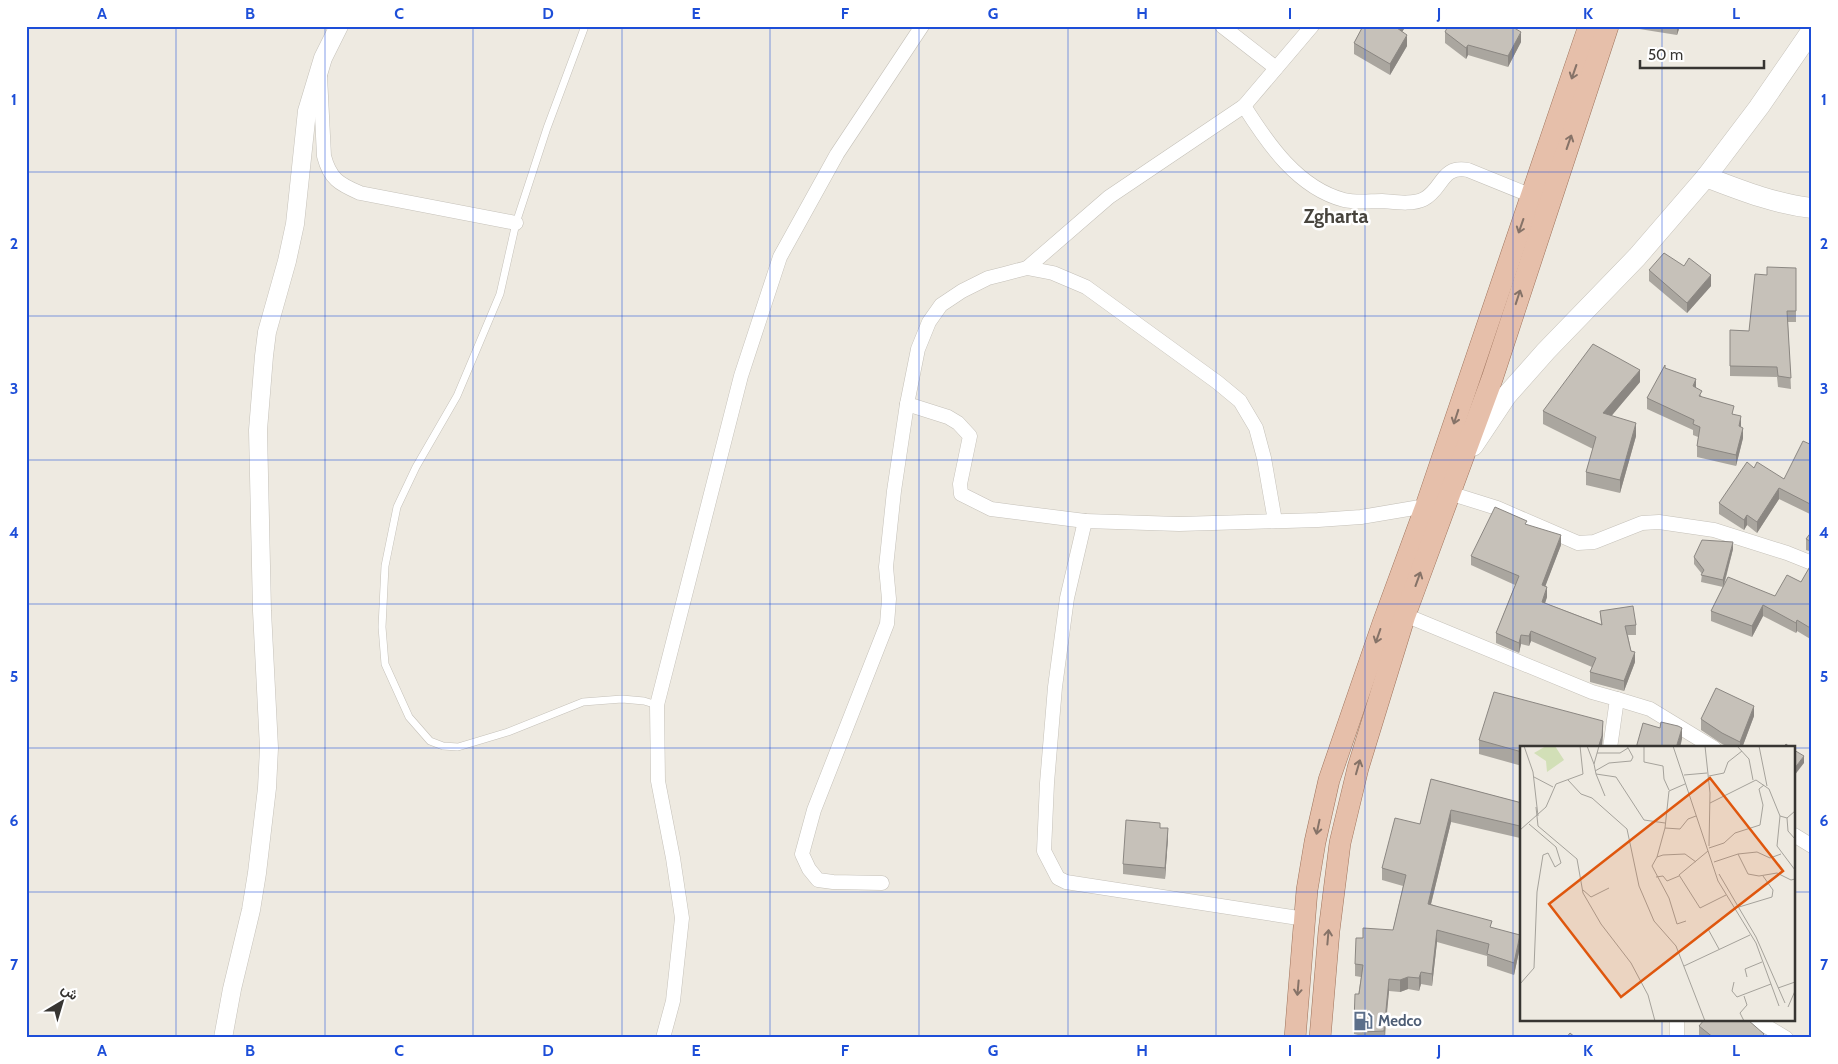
<svg xmlns="http://www.w3.org/2000/svg" width="1838" height="1064" font-family="Cabin,Vazirmatn,sans-serif">
  <style>
    .lines { fill: none; stroke-linecap: round; stroke-linejoin: round }
    .service-casing { stroke: #c5c1b9; stroke-width: 8 }
    .minor-casing { stroke: #c5c1b9; stroke-width: 15 }
    .tertiary-casing { stroke: #c5c1b9; stroke-width: 19 }
    .secondary-casing { stroke: #c5c1b9; stroke-width: 21 }
    .primary-casing { stroke: #9e735c; stroke-width: 22 }
    .service { stroke: #fff; stroke-width: 7 }
    .minor { stroke: #fff; stroke-width: 14 }
    .tertiary { stroke: #fff; stroke-width: 18 }
    .secondary { stroke: #fff; stroke-width: 20 }
    .primary { stroke: #e6bfaa; stroke-width: 21 }
    .wall { fill: #aaa69f }
    .shaded-wall { fill: #8b8782 }
    .building { fill: #c6c1b9; stroke: #8b8782 }
    .oneway { stroke: #867368 }
    .grid { fill: none; stroke: #1d4ed8; stroke-width: 1; stroke-opacity: 0.55 }
    .labels { text-anchor: middle; dominant-baseline: central; stroke-width: 5; stroke-linejoin: round; paint-order: stroke }
    .service-label { font-size: 15px; font-weight: bold; fill: #4e5e75; stroke: #fff; text-anchor: start }
    .district-label { font-size: 20px; font-weight: bold; fill: #47443d; stroke: #fff }
    .inset-road { fill: none; stroke: #a5a29b; stroke-width: 1 }
    .view { fill: #df570e; fill-opacity: 0.15; stroke: #df570e; stroke-width: 2.5 }
    .inset-edge { fill: none; stroke: #373532; stroke-width: 2.5 }
    .neatline { fill: none; stroke: #1d4ed8; stroke-width: 2 }
    .grid-label { font-size: 16px; text-anchor: middle; font-weight: bold; fill: #1d4ed8 }
  </style>
  <rect width="100%" height="100%" fill="#eeeae1"/>
  <g class="lines">
    <defs>
      <path id="service" d="M 585,26 L 547,128 L 516,223 L 500,294 L 457,396 L 416,467 L 397,507 L 385,566 L 382,627 L 385,664 L 409,717 L 430,741 L 443,746 L 458,747 L 508,732 L 583,702 L 622,699 L 644,701 L 657,705"/>
      <g id="minor">
        <path d="M 1222,26 L 1276,68"/>
        <path d="M 320,76 L 324,156 C 330,179 339,184 360,193 L 516,223"/>
        <path d="M 1244,106 C 1268,144 1298,188 1344,200 C 1356,203 1370,201 1382,201 C 1395,202 1412,205 1424,199 C 1443,189 1441,165 1468,170 L 1532,196"/>
        <path d="M 1027,268 L 1109,197 L 1244,106 L 1312,26"/>
        <path d="M 907,404 L 948,417 L 958,423 L 970,436 L 960,484 L 961,494 L 991,509 L 1085,521"/>
        <path d="M 1449,493 L 1497,508 L 1578,543 L 1594,542 L 1642,523 L 1659,522 L 1714,530 L 1787,553 L 1812,563"/>
        <path d="M 1405,615 L 1592,692 L 1617,699 L 1610,748"/>
        <path d="M 1617,699 L 1650,709 L 1714,748"/>
        <path d="M 1794,835 L 1812,846"/>
        <path d="M 882,883 L 833,882 L 818,880 L 809,869 L 802,854 L 814,810 L 887,624 L 889,599 L 886,567 L 894,491 L 907,404 L 918,349 L 929,322 L 941,305 L 962,291 L 988,278 L 1004,274 L 1027,268 L 1053,273 L 1086,287 L 1217,382 L 1240,401 L 1256,428 L 1264,458 L 1275,521"/>
        <path d="M 1305,919 L 1066,882 L 1058,878 L 1044,851 L 1047,783 L 1055,687 L 1067,598 L 1085,521 L 1179,524 L 1318,520 L 1361,517 L 1426,506"/>
        <path d="M 1756,1020 L 1786,1038"/>
        <path d="M 663,1038 L 673,1001 L 682,918 L 673,858 L 658,781 L 657,705 L 741,376 L 780,257 L 837,154 L 922,26"/>
        <path d="M 1677,1038 L 1677,1020"/>
      </g>
      <path id="tertiary" d="M 223,1038 L 232,989 L 251,910 L 257,873 L 267,788 L 269,748 L 262,611 L 258,430 L 264,356 L 267,332 L 287,261 L 295,224 L 307,111 L 323,58 L 339,26"/>
      <g id="secondary">
        <path d="M 1706,177 C 1740,190 1775,204 1812,208"/>
        <path d="M 1473,446 L 1507,395 L 1546,351 L 1637,257 L 1706,177 L 1759,107 L 1812,30"/>
      </g>
      <g id="primary">
        <path d="M 1295,1038 L 1307,890 L 1315,842 L 1329,780 L 1383,623 L 1426,506 L 1589,26"/>
        <path d="M 1320,1038 L 1329,931 L 1340,843 L 1358,768 L 1405,615 L 1492,379 L 1608,26"/>
      </g>
    </defs>
    <use href="#service" class="service-casing"/>
    <use href="#minor" class="minor-casing"/>
    <use href="#tertiary" class="tertiary-casing"/>
    <use href="#secondary" class="secondary-casing"/>
    <use href="#primary" class="primary-casing"/>
    <use href="#service" class="service"/>
    <use href="#minor" class="minor"/>
    <use href="#tertiary" class="tertiary"/>
    <use href="#secondary" class="secondary"/>
    <use href="#primary" class="primary"/>
  </g>
  <g class="wall">
    <path d="M 1363,26 L 1406,26 L 1402,32 L 1407,46 L 1390,75 L 1354,54 L 1354,43 Z"/>
    <path d="M 1633,26 L 1680,26 L 1677,35 L 1633,28 Z"/>
    <path d="M 1445,32 L 1521,42 L 1508,67 L 1468,55 L 1466,59 L 1445,43 Z"/>
    <path d="M 1796,268 L 1796,322 L 1788,322 L 1791,389 L 1778,387 L 1777,377 L 1730,376 L 1730,330 L 1749,331 L 1767,275 Z"/>
    <path d="M 1649,270 L 1711,286 L 1687,313 L 1649,281 Z"/>
    <path d="M 1665,368 L 1696,388 L 1702,397 L 1734,415 L 1741,427 L 1743,438 L 1736,466 L 1697,457 L 1697,446 L 1698,437 L 1693,435 L 1693,430 L 1647,409 L 1647,398 Z"/>
    <path d="M 1640,382 L 1611,416 L 1636,436 L 1620,493 L 1586,485 L 1586,472 L 1593,449 L 1543,424 L 1543,411 Z"/>
    <path d="M 1812,445 L 1812,515 L 1779,499 L 1757,533 L 1747,525 L 1744,530 L 1719,514 L 1719,503 L 1754,468 L 1784,479 Z"/>
    <path d="M 1527,525 L 1561,545 L 1545,586 L 1547,597 L 1545,603 L 1601,624 L 1600,611 L 1636,625 L 1636,635 L 1628,635 L 1631,651 L 1635,662 L 1624,691 L 1590,682 L 1590,672 L 1592,667 L 1531,641 L 1529,646 L 1521,644 L 1519,653 L 1496,643 L 1496,633 L 1515,585 L 1471,565 L 1471,556 Z"/>
    <path d="M 1812,531 L 1812,552 L 1806,550 L 1806,539 Z"/>
    <path d="M 1733,549 L 1724,586 L 1775,596 L 1801,582 L 1812,563 L 1812,640 L 1797,631 L 1796,633 L 1763,616 L 1752,637 L 1711,621 L 1711,611 L 1723,587 L 1701,582 L 1702,574 L 1694,564 L 1694,557 Z"/>
    <path d="M 1754,716 L 1742,748 L 1730,748 L 1722,744 L 1701,730 L 1701,719 Z"/>
    <path d="M 1603,735 L 1522,748 L 1522,766 L 1479,754 L 1479,740 Z"/>
    <path d="M 1431,779 L 1522,803 L 1522,837 L 1521,837 L 1520,838 L 1451,822 L 1431,904 L 1492,928 L 1520,947 L 1514,975 L 1487,966 L 1487,956 L 1437,942 L 1432,986 L 1421,984 L 1419,991 L 1408,989 L 1400,992 L 1389,991 L 1385,1038 L 1358,1038 L 1358,1035 L 1354,1034 L 1354,1022 L 1361,977 L 1355,976 L 1355,964 L 1363,938 L 1393,930 L 1403,886 L 1382,880 L 1382,868 L 1420,824 Z"/>
    <path d="M 1160,828 L 1168,838 L 1165,879 L 1123,874 L 1123,864 Z"/>
    <path d="M 1699,1026 L 1764,1038 L 1701,1038 L 1699,1036 Z"/>
  </g>
  <g class="shaded-wall">
    <path d="M 1399,26 L 1406,26 L 1397,39 L 1397,28 Z"/>
    <path d="M 1677,26 L 1680,26 L 1677,35 Z"/>
    <path d="M 1521,32 L 1521,42 L 1508,67 L 1508,56 Z"/>
    <path d="M 1407,35 L 1407,46 L 1390,75 L 1390,64 Z"/>
    <path d="M 1468,45 L 1468,55 L 1466,59 L 1466,48 Z"/>
    <path d="M 1711,275 L 1711,286 L 1687,313 L 1687,303 Z"/>
    <path d="M 1640,370 L 1640,382 L 1603,426 L 1603,413 Z"/>
    <path d="M 1696,379 L 1696,389 L 1693,386 Z"/>
    <path d="M 1741,416 L 1741,427 L 1739,426 Z"/>
    <path d="M 1636,423 L 1636,436 L 1620,493 L 1620,480 Z"/>
    <path d="M 1743,428 L 1743,438 L 1736,466 L 1736,455 Z"/>
    <path d="M 1779,488 L 1779,499 L 1757,533 L 1757,522 Z"/>
    <path d="M 1747,515 L 1747,525 L 1744,530 L 1744,520 Z"/>
    <path d="M 1561,535 L 1561,545 L 1542,595 L 1542,585 Z"/>
    <path d="M 1733,542 L 1733,549 L 1723,587 L 1723,580 Z"/>
    <path d="M 1547,587 L 1547,597 L 1542,612 L 1542,602 Z"/>
    <path d="M 1763,605 L 1763,616 L 1752,637 L 1752,626 Z"/>
    <path d="M 1797,620 L 1797,631 L 1796,633 L 1796,623 Z"/>
    <path d="M 1531,631 L 1531,641 L 1529,646 L 1529,636 Z"/>
    <path d="M 1521,635 L 1521,644 L 1519,653 L 1519,643 Z"/>
    <path d="M 1635,652 L 1635,662 L 1624,691 L 1624,681 Z"/>
    <path d="M 1754,706 L 1754,716 L 1742,748 L 1740,748 L 1740,742 Z"/>
    <path d="M 1603,721 L 1603,735 L 1602,748 L 1598,748 Z"/>
    <path d="M 1682,728 L 1682,739 L 1680,748 L 1676,748 Z"/>
    <path d="M 1804,756 L 1804,763 L 1794,776 L 1794,769 Z"/>
    <path d="M 1451,810 L 1451,822 L 1428,916 L 1428,904 Z"/>
    <path d="M 1168,828 L 1168,838 L 1165,879 L 1165,868 Z"/>
    <path d="M 1437,930 L 1437,942 L 1432,986 L 1432,974 Z"/>
    <path d="M 1520,935 L 1520,947 L 1514,975 L 1514,963 Z"/>
    <path d="M 1421,972 L 1421,984 L 1419,991 L 1419,978 Z"/>
    <path d="M 1408,977 L 1408,989 L 1400,992 L 1400,980 Z"/>
    <path d="M 1389,979 L 1389,991 L 1384,1038 L 1384,1031 Z"/>
  </g>
  <g class="building">
    <path d="M 1363,26 L 1399,26 L 1397,28 L 1407,35 L 1390,64 L 1354,43 Z"/>
    <path d="M 1448,26 L 1511,26 L 1521,32 L 1508,56 L 1468,45 L 1466,48 L 1445,32 Z"/>
    <path d="M 1664,253 L 1684,266 L 1689,258 L 1711,275 L 1687,303 L 1649,270 Z"/>
    <path d="M 1767,267 L 1796,268 L 1796,311 L 1787,311 L 1791,378 L 1778,376 L 1777,367 L 1730,366 L 1730,330 L 1749,331 L 1755,274 L 1767,275 Z"/>
    <path d="M 1593,344 L 1640,370 L 1603,413 L 1636,423 L 1620,480 L 1586,472 L 1596,437 L 1543,411 Z"/>
    <path d="M 1665,365 L 1665,368 L 1696,379 L 1693,386 L 1702,391 L 1699,396 L 1734,406 L 1732,414 L 1741,416 L 1739,426 L 1743,428 L 1736,455 L 1697,446 L 1700,427 L 1693,424 L 1694,420 L 1647,398 Z"/>
    <path d="M 1803,441 L 1812,445 L 1812,505 L 1779,488 L 1757,522 L 1747,515 L 1744,520 L 1719,503 L 1747,462 L 1754,468 L 1757,462 L 1784,479 Z"/>
    <path d="M 1495,507 L 1527,521 L 1525,524 L 1561,535 L 1542,585 L 1547,587 L 1542,602 L 1602,625 L 1600,611 L 1633,606 L 1636,625 L 1625,626 L 1631,651 L 1635,652 L 1624,681 L 1590,672 L 1596,658 L 1531,631 L 1529,636 L 1521,635 L 1519,643 L 1496,633 L 1519,576 L 1471,556 Z"/>
    <path d="M 1812,531 L 1812,542 L 1806,539 Z"/>
    <path d="M 1702,540 L 1733,542 L 1723,580 L 1701,575 L 1704,570 L 1694,557 Z"/>
    <path d="M 1812,563 L 1812,629 L 1797,620 L 1796,623 L 1763,605 L 1752,626 L 1711,611 L 1728,577 L 1775,596 L 1787,575 L 1801,582 Z"/>
    <path d="M 1716,688 L 1754,706 L 1740,742 L 1722,733 L 1701,719 Z"/>
    <path d="M 1494,692 L 1603,721 L 1602,736 L 1598,748 L 1522,748 L 1522,752 L 1479,740 Z"/>
    <path d="M 1661,722 L 1678,726 L 1682,728 L 1676,748 L 1636,748 L 1643,723 L 1660,728 Z"/>
    <path d="M 1786,744 L 1791,748 L 1783,748 Z"/>
    <path d="M 1794,750 L 1804,756 L 1794,769 Z"/>
    <path d="M 1431,779 L 1522,803 L 1522,825 L 1521,825 L 1520,826 L 1451,810 L 1428,904 L 1492,921 L 1490,927 L 1520,935 L 1514,963 L 1487,954 L 1489,944 L 1437,930 L 1432,974 L 1421,972 L 1419,978 L 1408,977 L 1400,980 L 1389,979 L 1384,1031 L 1362,1032 L 1362,1027 L 1358,1028 L 1358,1023 L 1354,1022 L 1355,994 L 1359,994 L 1363,965 L 1355,964 L 1356,938 L 1363,938 L 1363,928 L 1393,930 L 1406,875 L 1382,868 L 1395,818 L 1420,824 Z"/>
    <path d="M 1126,820 L 1160,823 L 1160,828 L 1168,828 L 1165,868 L 1123,864 Z"/>
    <path d="M 1704,1020 L 1748,1020 L 1764,1034 L 1761,1038 L 1714,1038 L 1699,1026 Z"/>
    <path d="M 1570,1033 L 1576,1038 L 1566,1038 Z"/>
  </g>
  <defs><path id="oneway-shaft" d="M-6 0H5M1.5-3L5.5 0L1.5 3" fill="none" stroke-width="1.6" stroke-linecap="round" stroke-linejoin="round" transform="scale(1.25)"/></defs>
  <g class="oneway">
    <use href="#oneway-shaft" transform="translate(1574 72) rotate(109)"/>
    <use href="#oneway-shaft" transform="translate(1569 142) rotate(-71)"/>
    <use href="#oneway-shaft" transform="translate(1521 226) rotate(109)"/>
    <use href="#oneway-shaft" transform="translate(1518 297) rotate(-72)"/>
    <use href="#oneway-shaft" transform="translate(1456 417) rotate(108)"/>
    <use href="#oneway-shaft" transform="translate(1418 579) rotate(-70)"/>
    <use href="#oneway-shaft" transform="translate(1378 636) rotate(109)"/>
    <use href="#oneway-shaft" transform="translate(1358 767) rotate(-74)"/>
    <use href="#oneway-shaft" transform="translate(1318 827) rotate(102)"/>
    <use href="#oneway-shaft" transform="translate(1328 937) rotate(-85)"/>
    <use href="#oneway-shaft" transform="translate(1298 988) rotate(95)"/>
  </g>
  <path class="grid" d="M 176,26 L 176,1038M 325,26 L 325,1038M 473,26 L 473,1038M 622,26 L 622,1038M 770,26 L 770,1038M 919,26 L 919,1038M 1068,26 L 1068,1038M 1216,26 L 1216,1038M 1365,26 L 1365,1038M 1513,26 L 1513,1038M 1662,26 L 1662,748M 26,172 L 1812,172M 26,316 L 1812,316M 26,460 L 1812,460M 26,604 L 1812,604M 26,748 L 1522,748M 1794,748 L 1812,748M 26,892 L 1522,892M 1794,892 L 1812,892M 1662,1020 L 1662,1038"/>
  <defs>
    <symbol id="fuel-bare" viewBox="-9 -9 18 18"><path d="M-5.5-6h7V0h2V4h1.3V-2.5L3-4.5l.8-.8L6-3V5H2.5V1h-1V6h-7ZM-4.2-4.7v3.2H.2V-4.7Z" fill="#5c6f8a" stroke="#fff" stroke-width="2.5" paint-order="stroke"/></symbol>
  </defs>
  <g fill-rule="evenodd">
    <use href="#fuel-bare" x="1349" y="1007" width="28" height="28"/>
  </g>
  <g class="labels">
    <g class="service-label">
      <text x="1378" y="1021">Medco</text>
    </g>
    <g class="district-label">
      <text x="1336" y="216">Zgharta</text>
    </g>
  </g>
  <g transform="translate(1520 746)">
    <rect width="275" height="275" fill="#eeeae1"/>
    <path d="M 26,0 L 35,0 L 44,14 L 27,26 L 26,15 L 14,7 Z" fill="#d2dfb7"/>
    <path class="inset-road" d="M 4,0 L 13,26 L 18,70M 67,0 L 74,18 L 79,0M 124,0 L 124,16 L 143,20 L 144,33 L 149,44M 153,0 L 198,135 L 236,197 L 259,260M 185,0 L 190,47 L 189,100M 217,0 L 229,13 L 233,34M 239,0 L 247,40M 77,7 L 100,7 L 108,2M 74,18 L 76,28 L 96,31 L 124,74 L 145,77M 75,25 L 89,17 L 111,15 L 113,11 L 107,0M 76,28 L 85,50M 164,29 L 187,27M 189,30 L 204,27 L 208,16 L 222,5M 14,31 L 33,41M 48,34 L 61,48 L 72,52 L 107,83 L 119,140 L 134,175 L 156,200 L 185,275M 190,57 L 236,34 L 249,43 L 260,70 L 267,72 L 275,65M 16,61 L 18,80 L 57,113 L 63,147 L 81,178 L 111,217 L 128,249 L 135,275M 260,70 L 257,100 L 275,124M 267,72 L 268,85 L 275,93M 145,82 L 160,83 L 168,73 L 176,70M 0,84 L 26,61 L 36,38 L 63,28 L 60,0M 189,102 L 204,97 L 215,87 L 240,79 L 243,59 L 239,43 L 244,39M 188,105 L 159,129 L 180,162 L 206,149M 218,108 L 237,106 L 250,112 L 261,108M 137,111 L 145,82 L 149,45 L 165,38M 194,116 L 218,108 L 228,128 L 239,130 L 257,127 L 271,134 L 275,133M 199,128 L 236,191 L 265,257M 136,131 L 143,130 L 147,135 L 159,130M 63,144 L 71,151 L 89,142M 219,161 L 252,151 L 253,144 L 243,130M 166,175 L 157,178 L 149,152 L 132,120 L 137,111 L 143,109 L 165,108 L 176,116M 188,183 L 199,203M 164,220 L 230,189M 227,231 L 225,223 L 242,216M 214,236 L 212,245 L 217,251 L 251,238M 0,238 L 14,222 L 17,146 L 23,109 L 28,107 L 35,121 L 41,117 L 36,101 L 9,78M 258,242 L 275,236M 268,261 L 275,245M 224,275 L 220,267 L 227,259 L 224,250"/>
    <path class="view" d="M 190,32 L 263,125 L 101,251 L 29,158 Z"/>
    <rect width="275" height="275" class="inset-edge"/>
  </g>
  <rect width="1838" height="1064" fill="none" stroke="#ffffff" stroke-width="55"/>
  <g transform="translate(62 1002) rotate(38)" stroke="#ffffff" stroke-width="4" paint-order="stroke">
  <path d="M0-4L9 19L0 12L-9 19Z" fill="#373532"/>
  <text y="-8" font-size="14" font-weight="bold" text-anchor="middle" fill="#373532">ش</text>
  </g>
  <path d="M1640 60v8h124v-8" fill="none" stroke="#373532" stroke-width="2.5"/>
  <text x="1648" y="60" font-size="15" fill="#373532" stroke="#ffffff" stroke-width="4" paint-order="stroke">50 m</text>
  <rect x="28" y="28" width="1782" height="1008" class="neatline"/>
  <g class="grid-label">
    <text x="102" y="19">A</text>
    <text x="250" y="19">B</text>
    <text x="399" y="19">C</text>
    <text x="548" y="19">D</text>
    <text x="696" y="19">E</text>
    <text x="845" y="19">F</text>
    <text x="993" y="19">G</text>
    <text x="1142" y="19">H</text>
    <text x="1290" y="19">I</text>
    <text x="1439" y="19">J</text>
    <text x="1588" y="19">K</text>
    <text x="1736" y="19">L</text>
    <text x="14" y="105">1</text>
    <text x="1824" y="105">1</text>
    <text x="14" y="249">2</text>
    <text x="1824" y="249">2</text>
    <text x="14" y="394">3</text>
    <text x="1824" y="394">3</text>
    <text x="14" y="538">4</text>
    <text x="1824" y="538">4</text>
    <text x="14" y="682">5</text>
    <text x="1824" y="682">5</text>
    <text x="14" y="826">6</text>
    <text x="1824" y="826">6</text>
    <text x="14" y="970">7</text>
    <text x="1824" y="970">7</text>
    <text x="102" y="1056">A</text>
    <text x="250" y="1056">B</text>
    <text x="399" y="1056">C</text>
    <text x="548" y="1056">D</text>
    <text x="696" y="1056">E</text>
    <text x="845" y="1056">F</text>
    <text x="993" y="1056">G</text>
    <text x="1142" y="1056">H</text>
    <text x="1290" y="1056">I</text>
    <text x="1439" y="1056">J</text>
    <text x="1588" y="1056">K</text>
    <text x="1736" y="1056">L</text>
  </g>
</svg>
